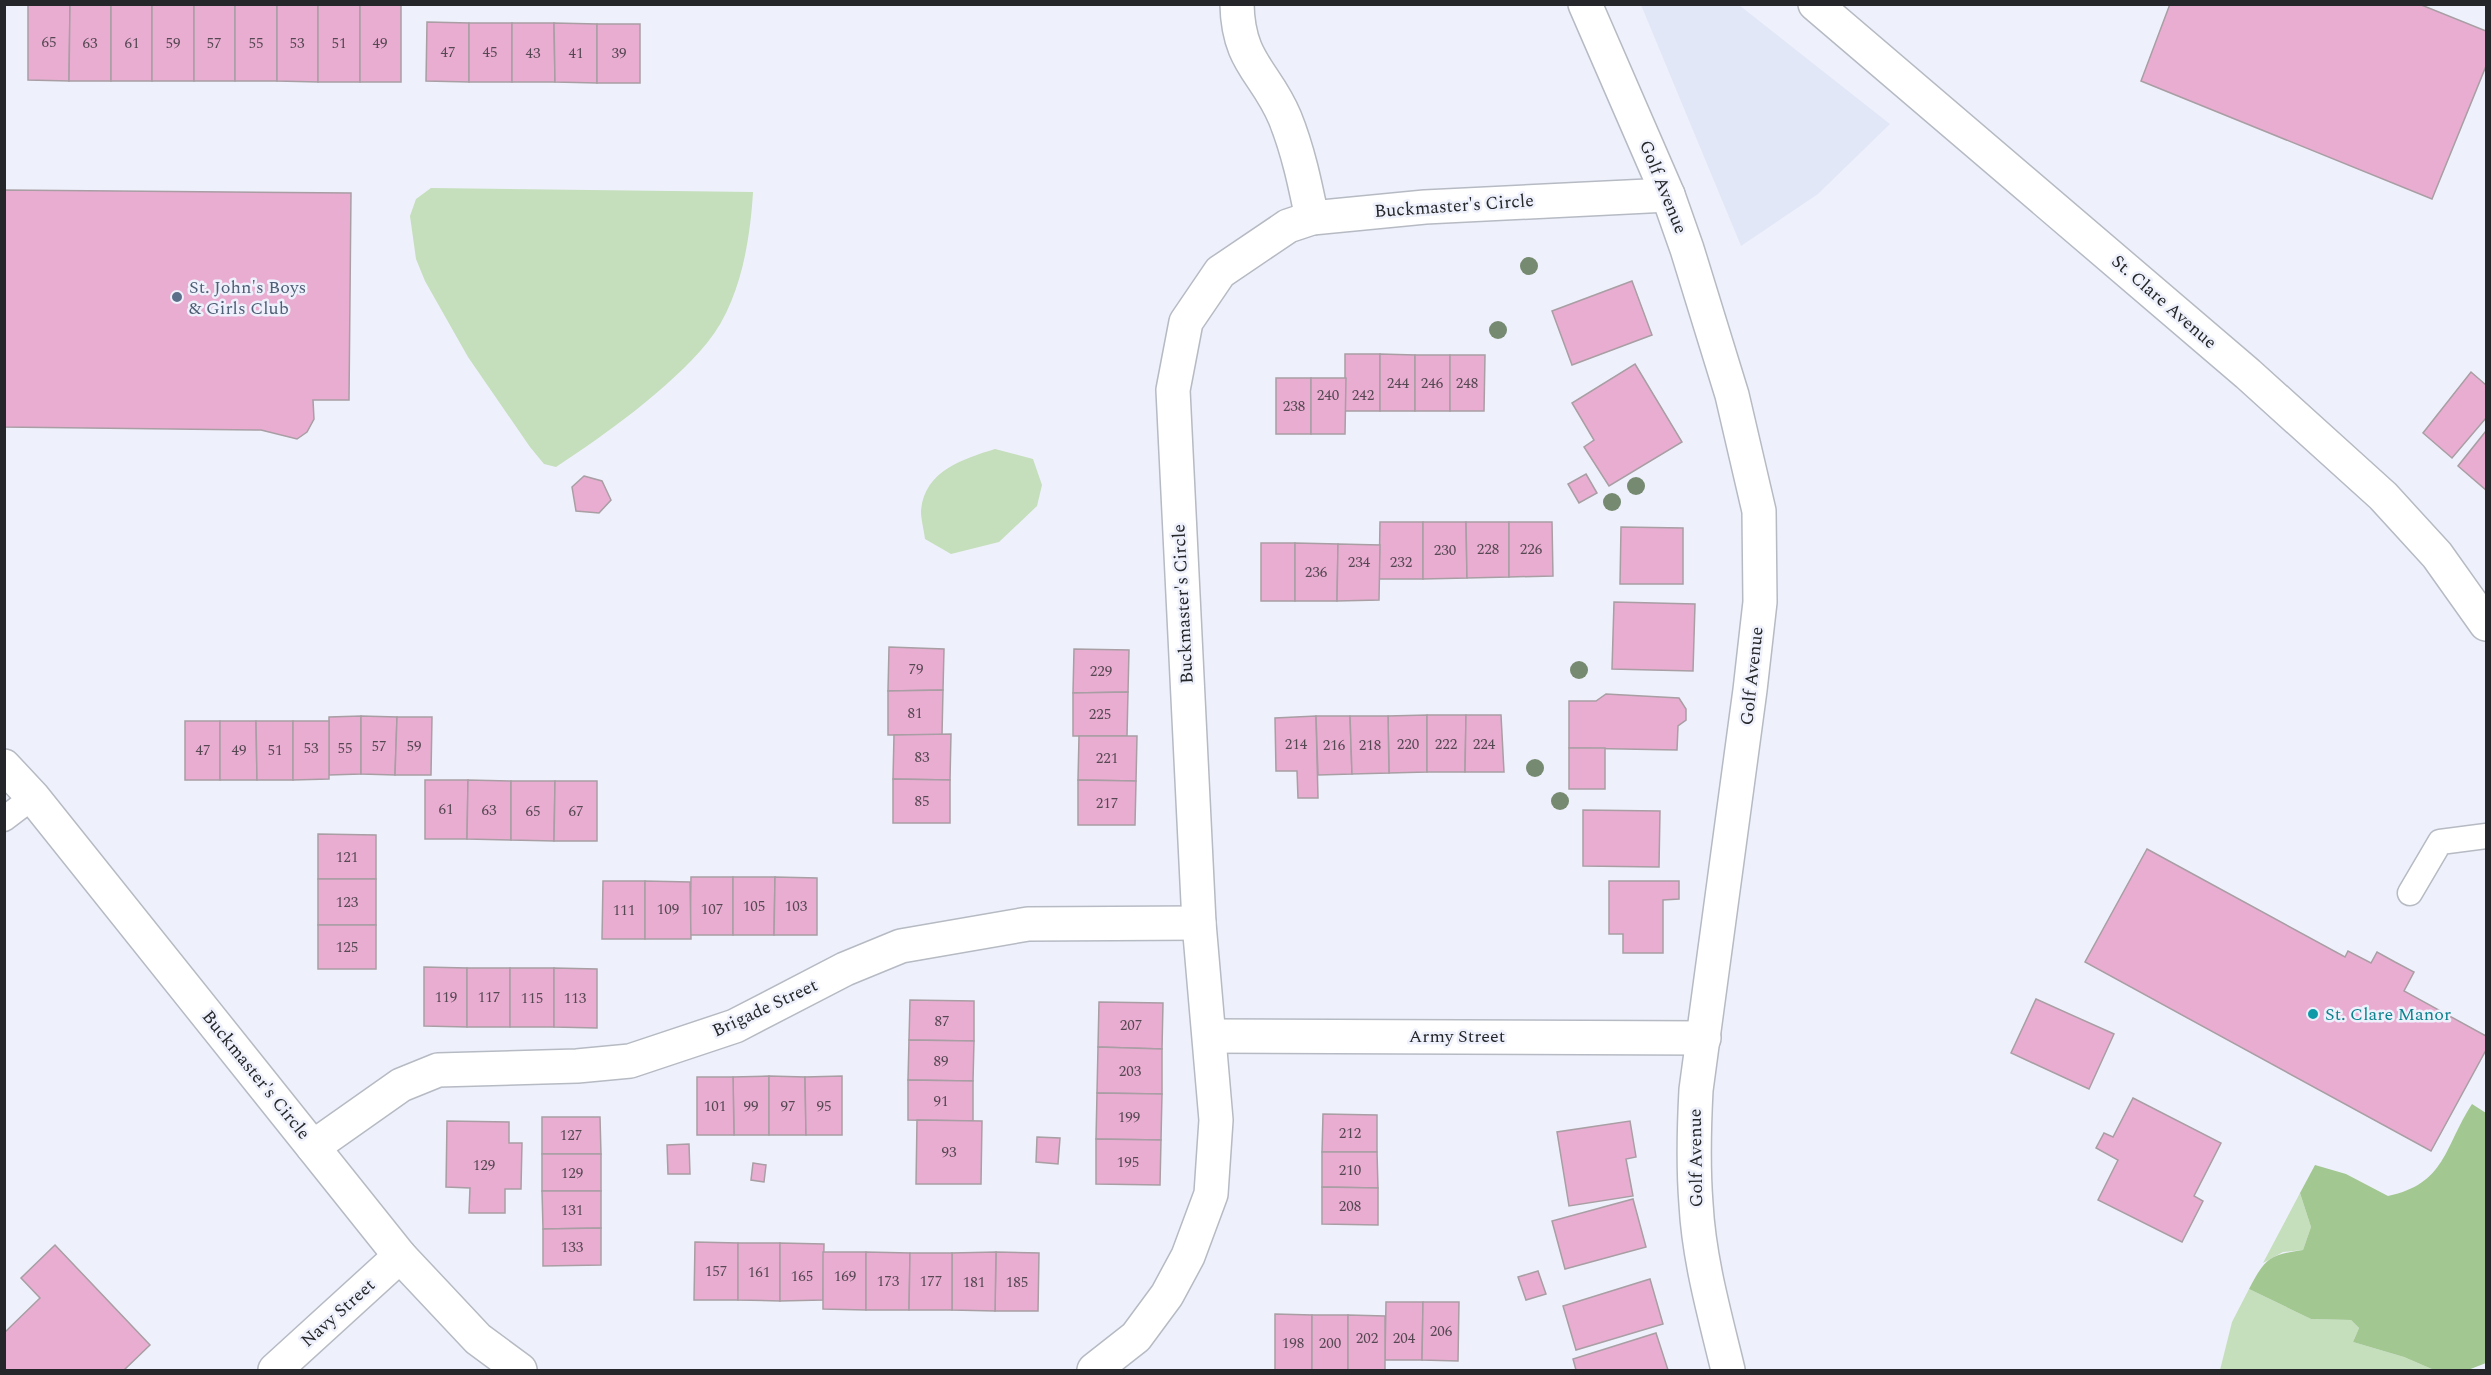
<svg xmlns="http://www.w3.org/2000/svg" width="2491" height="1375" font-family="Spectral,serif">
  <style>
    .built { fill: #e2e7f8 }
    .green { fill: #c5debb }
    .forest { fill: #a2c791 }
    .building { fill: #e9add1; stroke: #a89ea4; stroke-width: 1.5 }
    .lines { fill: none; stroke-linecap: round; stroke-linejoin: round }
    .lane-casing { stroke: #b6bac3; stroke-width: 27 }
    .street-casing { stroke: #b6bac3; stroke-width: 36 }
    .secondary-casing { stroke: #b6bac3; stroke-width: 36 }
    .lane { stroke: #fff; stroke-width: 24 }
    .street { stroke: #fff; stroke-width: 33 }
    .secondary { stroke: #fff; stroke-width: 33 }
    .tree { fill: #768a71 }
    .service-dot { fill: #5c6f8a; stroke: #eef1fb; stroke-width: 2 }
    .culture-dot { fill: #0f9aa8; stroke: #eef1fb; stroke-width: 2 }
    .labels { text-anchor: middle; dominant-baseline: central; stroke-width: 5; stroke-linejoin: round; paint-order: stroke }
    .number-label { font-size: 15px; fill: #564853 }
    .street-label { font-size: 18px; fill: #252629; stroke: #eef1fb }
    .service-label { font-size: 18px; fill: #4e5e75; stroke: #eef1fb; text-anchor: start }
    .culture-label { font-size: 18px; fill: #0d838f; stroke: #eef1fb; text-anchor: start }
  </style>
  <rect width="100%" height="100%" fill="#eef1fb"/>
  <path class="built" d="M 1641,5 L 1739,5 L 1890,124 L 1818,194 L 1741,246 Z"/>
  <g class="green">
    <path d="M 431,188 L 753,192 C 750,242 740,303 707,343 C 670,388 605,435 556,467 L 544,464 L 530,447 L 468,357 L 425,281 L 416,259 L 410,216 L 416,199 Z"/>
    <path d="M 995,449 L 1033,459 L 1042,485 L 1037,506 L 999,542 L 951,554 L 925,539 C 924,530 921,520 921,511 C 924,471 963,459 995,449 Z"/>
    <path d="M 2300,1193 L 2311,1227 L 2303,1250 L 2283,1252 L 2263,1263 Z"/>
    <path d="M 2249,1289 L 2311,1319 L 2351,1320 L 2359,1328 L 2353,1342 L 2404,1357 L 2434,1370 L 2220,1370 L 2232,1322 Z"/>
  </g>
  <path class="forest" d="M 2472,1104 L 2486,1113 L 2486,1363 L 2468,1370 L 2434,1370 L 2404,1357 L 2353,1342 L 2359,1328 L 2351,1320 L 2311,1319 L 2249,1289 C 2265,1259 2268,1255 2303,1250 L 2311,1227 L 2300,1193 L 2315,1165 L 2346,1174 L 2388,1196 C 2446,1184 2444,1147 2472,1104 Z"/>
  <g class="building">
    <path d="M 28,4 L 70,4 L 69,81 L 28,80 Z"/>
    <path d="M 70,4 L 111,4 L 111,81 L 69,81 Z"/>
    <rect x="111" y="4" width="41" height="77"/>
    <rect x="152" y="4" width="42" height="77"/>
    <rect x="194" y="4" width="41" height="77"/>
    <rect x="235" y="4" width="42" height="77"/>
    <path d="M 277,4 L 318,4 L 318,82 L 277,81 Z"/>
    <rect x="318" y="4" width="42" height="78"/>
    <rect x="360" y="4" width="41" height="78"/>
    <path d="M 2170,4 L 2419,4 L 2486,31 L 2486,66 L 2432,199 L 2141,81 Z"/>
    <path d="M 427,22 L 469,23 L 469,82 L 426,81 Z"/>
    <rect x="469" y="23" width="43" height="59"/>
    <path d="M 512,23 L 554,23 L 555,82 L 512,82 Z"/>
    <path d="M 554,23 L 597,24 L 597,83 L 555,82 Z"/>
    <rect x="597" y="24" width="43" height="59"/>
    <path d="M 4,190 L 351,193 L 349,400 L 313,400 L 314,419 L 307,432 L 297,439 L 261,430 L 4,427 Z"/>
    <path d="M 1632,281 L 1652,335 L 1572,365 L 1552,311 Z"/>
    <rect x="1345" y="354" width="35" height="57"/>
    <path d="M 1380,354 L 1415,355 L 1415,411 L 1380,411 Z"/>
    <rect x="1415" y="355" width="35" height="56"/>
    <path d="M 1450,355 L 1485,355 L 1484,411 L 1450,411 Z"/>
    <path d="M 1635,364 L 1682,442 L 1609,486 L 1584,447 L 1594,440 L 1572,403 Z"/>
    <path d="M 2471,372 L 2486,385 L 2486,418 L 2452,458 L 2423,433 Z"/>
    <rect x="1276" y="378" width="35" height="56"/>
    <path d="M 1311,378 L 1346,378 L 1345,434 L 1311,434 Z"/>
    <path d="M 2486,431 L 2486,490 L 2458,466 Z"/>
    <path d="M 1586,474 L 1597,493 L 1579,503 L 1568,484 Z"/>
    <path d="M 584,476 L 602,481 L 611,500 L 599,513 L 576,511 L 572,487 Z"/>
    <path d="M 1380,522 L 1423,522 L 1423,579 L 1379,579 Z"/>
    <path d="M 1423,522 L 1466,522 L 1467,578 L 1423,579 Z"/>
    <path d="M 1466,522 L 1509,522 L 1509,577 L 1467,578 Z"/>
    <path d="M 1509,522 L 1552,522 L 1553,576 L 1509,577 Z"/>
    <path d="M 1621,527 L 1683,528 L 1683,584 L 1620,584 Z"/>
    <rect x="1261" y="543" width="34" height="58"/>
    <path d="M 1295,543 L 1338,544 L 1337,601 L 1295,601 Z"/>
    <path d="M 1338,544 L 1380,545 L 1379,600 L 1337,601 Z"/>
    <path d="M 1614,602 L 1695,604 L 1693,671 L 1612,669 Z"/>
    <path d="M 889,647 L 944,649 L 943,690 L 888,691 Z"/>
    <path d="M 1074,649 L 1129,650 L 1128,692 L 1073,693 Z"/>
    <path d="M 943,690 L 942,735 L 888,735 L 888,691 Z"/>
    <path d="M 1128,692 L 1127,736 L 1073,736 L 1073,693 Z"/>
    <path d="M 1606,694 L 1679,698 L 1686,709 L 1686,720 L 1678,726 L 1677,750 L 1569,748 L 1569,701 L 1596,701 Z"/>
    <path d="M 1427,715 L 1427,772 L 1389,773 L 1388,716 Z"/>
    <path d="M 1427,715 L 1466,715 L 1465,772 L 1427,772 Z"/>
    <path d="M 1466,715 L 1501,715 L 1504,772 L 1465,772 Z"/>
    <path d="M 361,716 L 361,774 L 329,775 L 329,717 Z"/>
    <path d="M 361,716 L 397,717 L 395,775 L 361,774 Z"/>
    <path d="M 1316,716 L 1318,798 L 1298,798 L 1297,771 L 1276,771 L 1275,718 Z"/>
    <path d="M 1316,716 L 1350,716 L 1352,774 L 1318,775 Z"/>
    <path d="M 1350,716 L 1388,716 L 1389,773 L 1352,774 Z"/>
    <path d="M 397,717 L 432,717 L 431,775 L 395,775 Z"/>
    <rect x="185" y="721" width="35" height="59"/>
    <path d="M 220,721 L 256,721 L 257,780 L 220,780 Z"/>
    <path d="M 256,721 L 293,721 L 293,780 L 257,780 Z"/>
    <path d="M 293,721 L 329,721 L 329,779 L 293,780 Z"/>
    <path d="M 951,734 L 950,780 L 893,779 L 894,735 Z"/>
    <path d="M 1079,736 L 1137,736 L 1136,781 L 1078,780 Z"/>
    <rect x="1569" y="748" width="36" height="41"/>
    <path d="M 893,779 L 950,780 L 950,823 L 893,823 Z"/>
    <path d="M 425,780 L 468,780 L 467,839 L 425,839 Z"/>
    <path d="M 468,780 L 511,781 L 511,840 L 467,839 Z"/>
    <path d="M 1078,780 L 1136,781 L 1135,825 L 1078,825 Z"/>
    <path d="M 511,781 L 555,781 L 554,841 L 511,840 Z"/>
    <path d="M 555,781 L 597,781 L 597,841 L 554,841 Z"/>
    <path d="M 1583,810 L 1660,811 L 1659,867 L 1583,866 Z"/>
    <path d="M 318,834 L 376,835 L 376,879 L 318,879 Z"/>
    <path d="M 2147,849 L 2345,957 L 2348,951 L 2371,963 L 2377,952 L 2395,962 L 2414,972 L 2404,991 L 2486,1036 L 2486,1050 L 2431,1151 L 2085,962 Z"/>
    <path d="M 691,877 L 733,877 L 733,935 L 690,935 Z"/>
    <path d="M 733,877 L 775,877 L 774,935 L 733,935 Z"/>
    <path d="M 775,877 L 817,878 L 817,935 L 774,935 Z"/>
    <rect x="318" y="879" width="58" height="46"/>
    <path d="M 603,881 L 645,881 L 645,939 L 602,939 Z"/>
    <path d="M 645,881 L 690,882 L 691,939 L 645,939 Z"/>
    <path d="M 1609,881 L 1679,881 L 1679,899 L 1663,900 L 1663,953 L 1623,953 L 1623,934 L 1609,934 Z"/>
    <rect x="318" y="925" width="58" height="44"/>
    <path d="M 424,967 L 467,968 L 467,1027 L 424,1026 Z"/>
    <rect x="467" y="968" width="43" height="59"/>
    <rect x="510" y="968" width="44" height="59"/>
    <path d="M 554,968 L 597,969 L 597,1028 L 554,1027 Z"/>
    <path d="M 2036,999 L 2114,1034 L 2089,1089 L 2011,1053 Z"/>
    <path d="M 910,1000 L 974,1001 L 974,1041 L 909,1040 Z"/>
    <path d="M 1099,1002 L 1163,1003 L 1162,1049 L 1098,1047 Z"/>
    <path d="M 909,1040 L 974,1041 L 973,1081 L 908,1080 Z"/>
    <path d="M 1098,1047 L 1162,1049 L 1162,1094 L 1097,1093 Z"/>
    <path d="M 769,1076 L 769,1135 L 734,1135 L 733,1077 Z"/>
    <path d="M 769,1076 L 805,1077 L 806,1135 L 769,1135 Z"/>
    <path d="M 842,1076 L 842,1135 L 806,1135 L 805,1077 Z"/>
    <path d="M 697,1077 L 733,1077 L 734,1135 L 697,1135 Z"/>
    <path d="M 908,1080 L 973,1081 L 973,1121 L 908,1120 Z"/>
    <path d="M 1097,1093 L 1162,1094 L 1161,1140 L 1096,1139 Z"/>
    <path d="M 2133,1098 L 2221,1143 L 2194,1196 L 2203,1201 L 2182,1242 L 2098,1200 L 2118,1160 L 2096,1148 L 2104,1133 L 2113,1137 Z"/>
    <path d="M 1323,1114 L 1377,1115 L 1377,1152 L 1322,1152 Z"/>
    <path d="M 542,1117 L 600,1117 L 601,1154 L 542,1154 Z"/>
    <path d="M 917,1120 L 982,1121 L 981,1184 L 916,1184 Z"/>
    <path d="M 447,1121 L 509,1122 L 509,1143 L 522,1143 L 521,1189 L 505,1189 L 505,1213 L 469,1213 L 470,1188 L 446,1187 Z"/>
    <path d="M 1630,1121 L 1636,1157 L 1626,1159 L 1633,1196 L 1569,1206 L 1557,1132 Z"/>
    <path d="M 1037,1137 L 1060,1138 L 1058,1164 L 1036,1162 Z"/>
    <path d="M 1096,1139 L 1161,1140 L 1160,1185 L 1096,1184 Z"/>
    <path d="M 689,1144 L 690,1174 L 668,1174 L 667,1145 Z"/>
    <path d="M 1322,1152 L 1377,1152 L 1378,1188 L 1322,1187 Z"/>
    <rect x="542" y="1154" width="59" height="37"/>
    <path d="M 753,1163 L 766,1165 L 764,1182 L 751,1180 Z"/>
    <path d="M 1322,1187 L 1378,1188 L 1378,1225 L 1322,1224 Z"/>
    <path d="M 542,1191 L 601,1191 L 601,1228 L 543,1229 Z"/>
    <path d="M 1633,1199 L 1646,1247 L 1565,1269 L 1552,1221 Z"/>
    <path d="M 601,1228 L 601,1265 L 543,1266 L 543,1229 Z"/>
    <path d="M 695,1242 L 738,1243 L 738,1300 L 694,1300 Z"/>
    <path d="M 738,1243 L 780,1243 L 780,1301 L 738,1300 Z"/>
    <path d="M 780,1243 L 824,1244 L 823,1300 L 780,1301 Z"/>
    <path d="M 55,1245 L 150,1345 L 124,1370 L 4,1370 L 4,1333 L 40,1298 L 21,1278 Z"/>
    <path d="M 823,1252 L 866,1252 L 866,1310 L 823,1309 Z"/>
    <path d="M 866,1252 L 910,1253 L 909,1310 L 866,1310 Z"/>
    <path d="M 996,1252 L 1039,1253 L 1038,1311 L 995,1311 Z"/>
    <path d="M 996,1252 L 995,1311 L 952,1310 L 952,1253 Z"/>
    <path d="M 910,1253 L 952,1253 L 952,1310 L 909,1310 Z"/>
    <path d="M 1538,1271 L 1546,1294 L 1526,1300 L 1518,1277 Z"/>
    <path d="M 1650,1279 L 1663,1324 L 1576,1350 L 1563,1306 Z"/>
    <path d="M 1386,1302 L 1423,1302 L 1422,1360 L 1385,1360 Z"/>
    <path d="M 1423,1302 L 1459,1302 L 1458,1361 L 1422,1360 Z"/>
    <path d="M 1275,1314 L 1312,1315 L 1312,1370 L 1275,1370 Z"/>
    <rect x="1312" y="1315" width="36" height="55"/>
    <path d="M 1348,1315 L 1385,1316 L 1385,1370 L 1348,1370 Z"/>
    <path d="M 1656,1333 L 1668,1370 L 1576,1370 L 1573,1359 Z"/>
  </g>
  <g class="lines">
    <defs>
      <g id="lane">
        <path d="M 4,819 L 33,797"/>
        <path d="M 2410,893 L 2440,842 L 2486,836"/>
      </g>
      <g id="street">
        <path d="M 1237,4 C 1238,63 1266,72 1285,118 C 1298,150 1305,184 1312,218"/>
        <path d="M 1585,4 L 1668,195 L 1687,249 L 1732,395 L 1759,511 L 1760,602 L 1750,690 L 1696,1090 C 1694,1128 1693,1166 1696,1204 C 1699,1260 1715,1316 1728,1370"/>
        <path d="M 4,766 L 33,797 L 400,1256 L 478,1339 L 520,1370"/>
        <path d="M 1210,1036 L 1704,1038"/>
        <path d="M 313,1147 L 401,1085 L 438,1070 L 577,1066 L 630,1061 L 735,1026 L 845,969 L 901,946 L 1028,924 L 1199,923"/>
        <path d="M 275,1370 L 400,1256"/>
        <path d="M 1094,1370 L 1136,1337 L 1167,1295 L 1188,1256 L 1211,1194 L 1216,1120 L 1199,923 L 1173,390 L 1186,322 L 1220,272 L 1288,226 L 1312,218 L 1425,207 L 1668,195"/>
      </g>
      <path id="secondary" d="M 1815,4 L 2248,374 L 2383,496 L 2437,555 L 2486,624"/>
    </defs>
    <use href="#lane" class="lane-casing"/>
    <use href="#street" class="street-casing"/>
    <use href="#secondary" class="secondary-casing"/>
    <use href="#lane" class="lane"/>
    <use href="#street" class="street"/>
    <use href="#secondary" class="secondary"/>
  </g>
  <g class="tree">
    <circle cx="1529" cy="266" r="9"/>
    <circle cx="1498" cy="330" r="9"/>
    <circle cx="1636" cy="486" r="9"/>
    <circle cx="1612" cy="502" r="9"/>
    <circle cx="1579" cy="670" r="9"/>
    <circle cx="1535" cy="768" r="9"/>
    <circle cx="1560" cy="801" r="9"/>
  </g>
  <circle class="service-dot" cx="177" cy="297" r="6"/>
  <circle class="culture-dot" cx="2313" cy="1014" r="6"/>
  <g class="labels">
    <g class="number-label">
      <text x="49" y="42">65</text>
      <text x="90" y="43">63</text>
      <text x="132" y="43">61</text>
      <text x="173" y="43">59</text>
      <text x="214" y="43">57</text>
      <text x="256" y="43">55</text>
      <text x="297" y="43">53</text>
      <text x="339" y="43">51</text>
      <text x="380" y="43">49</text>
      <text x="448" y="52">47</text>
      <text x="490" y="52">45</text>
      <text x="533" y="53">43</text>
      <text x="576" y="53">41</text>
      <text x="619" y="53">39</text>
      <text x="1398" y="383">244</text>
      <text x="1432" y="383">246</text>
      <text x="1467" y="383">248</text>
      <text x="1328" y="395">240</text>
      <text x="1363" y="395">242</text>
      <text x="1294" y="406">238</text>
      <text x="1488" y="549">228</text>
      <text x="1531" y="549">226</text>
      <text x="1445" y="550">230</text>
      <text x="1359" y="562">234</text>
      <text x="1401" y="562">232</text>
      <text x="1316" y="572">236</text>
      <text x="916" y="669">79</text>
      <text x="1101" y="671">229</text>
      <text x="915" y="713">81</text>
      <text x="1100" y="714">225</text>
      <text x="1296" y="744">214</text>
      <text x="1408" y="744">220</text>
      <text x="1446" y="744">222</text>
      <text x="1484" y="744">224</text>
      <text x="1334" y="745">216</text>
      <text x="1370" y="745">218</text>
      <text x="379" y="746">57</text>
      <text x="414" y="746">59</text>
      <text x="311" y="748">53</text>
      <text x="345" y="748">55</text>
      <text x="203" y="750">47</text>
      <text x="239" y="750">49</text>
      <text x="275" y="750">51</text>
      <text x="922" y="757">83</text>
      <text x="1107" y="758">221</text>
      <text x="922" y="801">85</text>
      <text x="1107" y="803">217</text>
      <text x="446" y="809">61</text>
      <text x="489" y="810">63</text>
      <text x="533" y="811">65</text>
      <text x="576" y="811">67</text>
      <text x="347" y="857">121</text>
      <text x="347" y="902">123</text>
      <text x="754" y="906">105</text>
      <text x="796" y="906">103</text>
      <text x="668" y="909">109</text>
      <text x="712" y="909">107</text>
      <text x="624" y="910">111</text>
      <text x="347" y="947">125</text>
      <text x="446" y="997">119</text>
      <text x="489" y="997">117</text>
      <text x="532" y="998">115</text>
      <text x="575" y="998">113</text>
      <text x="942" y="1021">87</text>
      <text x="1131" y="1025">207</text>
      <text x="941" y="1061">89</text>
      <text x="1130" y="1071">203</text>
      <text x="941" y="1101">91</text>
      <text x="715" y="1106">101</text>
      <text x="751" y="1106">99</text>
      <text x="788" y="1106">97</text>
      <text x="824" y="1106">95</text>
      <text x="1129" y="1117">199</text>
      <text x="1350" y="1133">212</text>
      <text x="571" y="1135">127</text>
      <text x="949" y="1152">93</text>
      <text x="1128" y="1162">195</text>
      <text x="484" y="1165">129</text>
      <text x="1350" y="1170">210</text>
      <text x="572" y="1173">129</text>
      <text x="1350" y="1206">208</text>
      <text x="572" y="1210">131</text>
      <text x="572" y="1247">133</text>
      <text x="716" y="1271">157</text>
      <text x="759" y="1272">161</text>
      <text x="802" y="1276">165</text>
      <text x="845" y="1276">169</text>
      <text x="888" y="1281">173</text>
      <text x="931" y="1281">177</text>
      <text x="974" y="1282">181</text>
      <text x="1017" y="1282">185</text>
      <text x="1441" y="1331">206</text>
      <text x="1367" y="1338">202</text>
      <text x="1404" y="1338">204</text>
      <text x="1293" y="1343">198</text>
      <text x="1330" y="1343">200</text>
    </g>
    <g class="street-label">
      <text transform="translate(1663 187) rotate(68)">Golf Avenue</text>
      <text transform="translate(1454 206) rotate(-4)">Buckmaster's Circle</text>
      <text transform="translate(2164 302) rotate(41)">St. Clare Avenue</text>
      <text transform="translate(1183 604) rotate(-93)">Buckmaster's Circle</text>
      <text transform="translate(1752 676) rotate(-84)">Golf Avenue</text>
      <text transform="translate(765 1008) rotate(-25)">Brigade Street</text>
      <text x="1457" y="1036">Army Street</text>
      <text transform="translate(256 1075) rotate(51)">Buckmaster's Circle</text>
      <text transform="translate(1696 1158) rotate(-91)">Golf Avenue</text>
      <text transform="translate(338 1313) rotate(-42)">Navy Street</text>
    </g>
    <g class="service-label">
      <text x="189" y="287">St. John's Boys<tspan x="189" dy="21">&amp; Girls Club</tspan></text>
    </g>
    <g class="culture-label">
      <text x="2325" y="1014">St. Clare Manor</text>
    </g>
  </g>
  <rect width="2491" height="1375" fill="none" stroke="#252629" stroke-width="12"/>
</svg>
